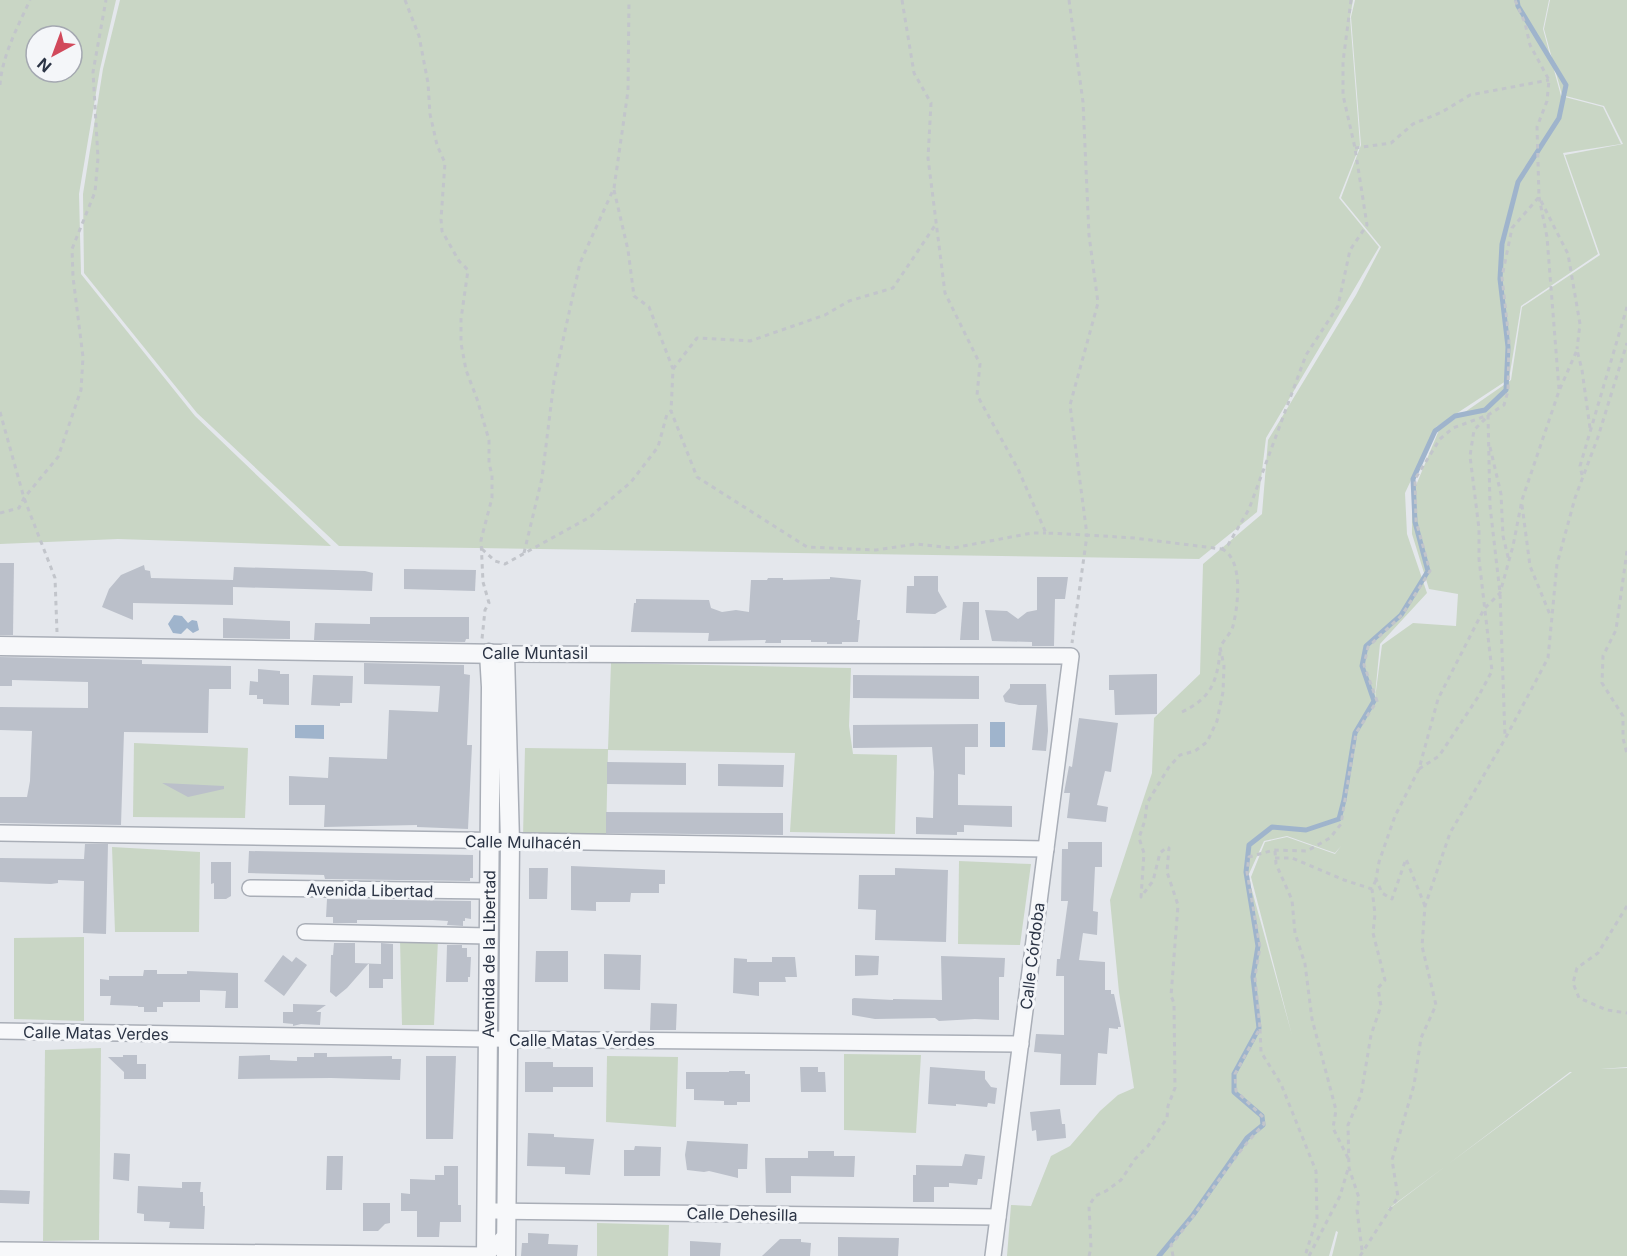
<svg xmlns="http://www.w3.org/2000/svg" width="1627" height="1256" font-family="Inter,sans-serif">
  <style>
    .green { fill: #c9d6c5; fill-rule: evenodd }
    .water { fill: #9fb4cc }
    .lines { fill: none; stroke-linecap: round; stroke-linejoin: round }
    .stream { stroke: #9fb4cc; stroke-width: 5 }
    .building { fill: #bbc0ca }
    .minor-casing { stroke: #a9aeb7; stroke-width: 18 }
    .tertiary-casing { stroke: #a9aeb7; stroke-width: 21 }
    .path { stroke: #c2c5cb; stroke-width: 3; stroke-dasharray: 4.5 4.5; stroke-linecap: butt }
    .minor { stroke: #f7f8fa; stroke-width: 15 }
    .tertiary { stroke: #f7f8fa; stroke-width: 18 }
    .labels { text-anchor: middle; dominant-baseline: central; stroke-width: 6; stroke-linejoin: round; paint-order: stroke }
    .street-label { font-size: 16px; fill: #2b3445; stroke: #f4f6f9 }
  </style>
  <rect width="100%" height="100%" fill="#e4e7ec"/>
  <g class="green">
    <path d="M 0,0 L 116,0 L 100,69 L 79,194 L 81,274 L 195,416 L 331,546 L 118,539 L 0,544 ZM 36,36 L 72,36 L 72,72 L 36,72 Z"/>
    <path d="M 120,0 L 1353,0 L 1350,17 L 1360,145 L 1339,198 L 1379,247 L 1266,438 L 1257,512 L 1199,559 L 339,546 L 197,413 L 84,273 L 83,194 L 103,69 Z"/>
    <path d="M 1355,0 L 1549,0 L 1543,29 L 1561,96 L 1603,107 L 1621,144 L 1563,153 L 1598,254 L 1521,306 L 1509,379 L 1436,427 L 1405,493 L 1407,534 L 1427,593 L 1380,644 L 1374,706 L 1382,645 L 1413,623 L 1456,626 L 1458,594 L 1429,589 L 1412,534 L 1412,495 L 1439,430 L 1511,380 L 1522,307 L 1600,255 L 1565,155 L 1623,144 L 1604,106 L 1562,95 L 1544,29 L 1550,0 L 1627,0 L 1627,1067 L 1601,1069 L 1627,1068 L 1627,1256 L 1332,1256 L 1338,1232 L 1336,1231 L 1329,1256 L 1007,1256 L 1011,1205 L 1031,1206 L 1051,1156 L 1070,1146 L 1100,1111 L 1118,1095 L 1134,1088 L 1119,992 L 1110,900 L 1152,773 L 1154,718 L 1200,674 L 1203,564 L 1262,514 L 1268,440 L 1356,295 L 1381,247 L 1341,198 L 1361,145 L 1351,17 ZM 1287,836 L 1335,853 L 1341,846 L 1335,854 L 1287,837 L 1265,842 L 1251,877 L 1292,1035 L 1248,876 L 1264,841 ZM 1570,1072 L 1572,1072 L 1388,1209 L 1389,1209 Z"/>
    <path d="M 611,663 L 851,668 L 849,726 L 853,754 L 897,755 L 895,834 L 790,832 L 795,753 L 608,750 L 606,838 L 523,837 L 525,748 L 608,749 Z"/>
    <path d="M 134,743 L 248,748 L 245,818 L 133,817 Z"/>
    <path d="M 112,847 L 200,852 L 199,932 L 115,932 Z"/>
    <path d="M 959,861 L 1031,864 L 1020,945 L 958,944 Z"/>
    <path d="M 84,937 L 84,1021 L 14,1019 L 14,938 Z"/>
    <path d="M 400,939 L 438,940 L 434,1025 L 402,1025 Z"/>
    <path d="M 101,1048 L 99,1240 L 43,1241 L 45,1050 Z"/>
    <path d="M 844,1054 L 921,1055 L 916,1133 L 844,1130 Z"/>
    <path d="M 607,1056 L 678,1057 L 676,1127 L 606,1122 Z"/>
    <path d="M 597,1223 L 669,1225 L 668,1256 L 597,1256 Z"/>
  </g>
  <g class="water">
    <path d="M 174,615 L 182,616 L 188,623 L 192,620 L 197,621 L 199,630 L 193,633 L 187,628 L 181,634 L 173,633 L 168,624 Z"/>
    <rect x="990" y="722" width="15" height="25"/>
    <path d="M 295,725 L 324,725 L 324,739 L 295,738 Z"/>
  </g>
  <g class="lines">
    <path class="stream" d="M 1159,1256 L 1193,1215 L 1247,1138 L 1263,1125 L 1262,1116 L 1234,1092 L 1234,1074 L 1259,1028 L 1253,977 L 1258,946 L 1246,872 L 1249,845 L 1272,827 L 1306,830 L 1339,819 L 1344,800 L 1355,733 L 1374,701 L 1362,666 L 1366,646 L 1401,615 L 1428,571 L 1415,522 L 1413,479 L 1435,431 L 1455,416 L 1485,410 L 1506,390 L 1508,347 L 1500,279 L 1502,244 L 1518,182 L 1559,118 L 1566,85 L 1518,6 L 1517,0"/>
  </g>
  <g class="building">
    <path d="M 0,563 L 14,563 L 13,635 L 0,635 Z"/>
    <path d="M 144,565 L 145,570 L 150,571 L 151,578 L 233,580 L 234,567 L 365,571 L 373,573 L 372,591 L 233,587 L 233,605 L 133,603 L 133,620 L 102,607 L 109,589 L 121,575 Z"/>
    <path d="M 404,569 L 476,570 L 475,591 L 404,589 Z"/>
    <path d="M 914,576 L 938,576 L 938,591 L 947,607 L 935,614 L 906,613 L 907,586 L 914,586 Z"/>
    <path d="M 830,577 L 861,580 L 857,620 L 860,620 L 858,642 L 842,642 L 842,644 L 827,644 L 827,642 L 811,642 L 811,640 L 781,640 L 781,643 L 765,643 L 766,640 L 708,641 L 709,633 L 631,632 L 634,603 L 636,603 L 636,599 L 709,600 L 711,608 L 722,612 L 736,610 L 749,612 L 751,580 L 767,580 L 768,578 L 783,578 L 783,580 L 830,579 Z"/>
    <path d="M 1037,577 L 1068,577 L 1065,599 L 1055,599 L 1054,646 L 1032,646 L 1032,642 L 992,641 L 985,610 L 1007,611 L 1018,619 L 1027,612 L 1037,610 Z"/>
    <path d="M 963,602 L 979,602 L 979,640 L 960,640 Z"/>
    <path d="M 370,617 L 469,617 L 469,639 L 466,639 L 465,642 L 314,640 L 315,623 L 370,624 Z"/>
    <path d="M 223,618 L 290,621 L 290,639 L 223,638 Z"/>
    <path d="M 0,657 L 142,660 L 142,664 L 231,666 L 231,689 L 209,689 L 208,733 L 124,732 L 121,825 L 0,823 L 0,797 L 27,797 L 30,781 L 32,731 L 0,730 L 0,707 L 88,708 L 88,682 L 12,680 L 12,686 L 0,686 Z"/>
    <path d="M 364,663 L 464,665 L 464,674 L 470,675 L 467,745 L 472,745 L 468,829 L 417,827 L 417,825 L 324,827 L 325,805 L 289,805 L 289,776 L 328,778 L 329,757 L 387,759 L 389,710 L 438,712 L 440,686 L 364,684 Z"/>
    <path d="M 258,669 L 280,671 L 280,674 L 289,674 L 289,705 L 263,704 L 263,699 L 257,699 L 257,695 L 249,695 L 250,681 L 258,682 Z"/>
    <path d="M 1157,674 L 1157,714 L 1115,715 L 1114,690 L 1109,690 L 1109,675 Z"/>
    <path d="M 313,675 L 353,676 L 352,703 L 340,703 L 340,706 L 311,705 Z"/>
    <path d="M 853,675 L 979,676 L 979,699 L 853,698 Z"/>
    <path d="M 1010,684 L 1046,684 L 1048,731 L 1046,751 L 1032,750 L 1037,705 L 1019,705 L 1005,702 L 1003,696 L 1010,688 Z"/>
    <path d="M 1079,718 L 1118,723 L 1111,772 L 1105,771 L 1097,805 L 1108,807 L 1106,822 L 1067,818 L 1070,793 L 1064,793 L 1069,766 L 1072,767 Z"/>
    <path d="M 978,724 L 978,747 L 965,747 L 965,775 L 958,774 L 958,805 L 1012,806 L 1012,827 L 964,825 L 964,832 L 957,832 L 957,835 L 916,834 L 916,817 L 933,818 L 934,772 L 932,747 L 853,748 L 853,725 Z"/>
    <path d="M 607,762 L 686,763 L 686,785 L 607,784 Z"/>
    <path d="M 718,764 L 784,765 L 783,787 L 718,786 Z"/>
    <path d="M 162,783 L 224,786 L 224,789 L 188,797 Z"/>
    <path d="M 606,812 L 783,813 L 783,835 L 606,833 Z"/>
    <path d="M 1068,842 L 1102,842 L 1102,867 L 1095,867 L 1093,911 L 1098,912 L 1097,935 L 1083,933 L 1079,960 L 1105,962 L 1105,990 L 1111,990 L 1111,994 L 1114,994 L 1121,1027 L 1118,1027 L 1118,1029 L 1109,1028 L 1107,1054 L 1098,1053 L 1096,1085 L 1060,1085 L 1061,1054 L 1034,1052 L 1036,1034 L 1064,1035 L 1064,976 L 1056,976 L 1057,959 L 1060,959 L 1068,901 L 1061,901 L 1062,849 L 1068,849 Z"/>
    <path d="M 85,844 L 108,844 L 106,934 L 83,933 L 84,881 L 58,880 L 58,883 L 51,884 L 0,882 L 0,858 L 84,859 Z"/>
    <path d="M 249,851 L 473,855 L 473,878 L 470,878 L 470,881 L 325,879 L 324,875 L 248,873 Z"/>
    <path d="M 211,862 L 231,862 L 231,896 L 226,899 L 214,899 L 214,883 L 211,884 Z"/>
    <path d="M 571,866 L 665,870 L 665,884 L 659,884 L 659,893 L 631,893 L 630,902 L 596,902 L 596,911 L 571,910 Z"/>
    <path d="M 529,868 L 548,868 L 547,899 L 529,899 Z"/>
    <path d="M 895,868 L 948,870 L 946,942 L 875,940 L 876,910 L 858,909 L 859,875 L 895,875 Z"/>
    <path d="M 327,899 L 471,901 L 471,919 L 465,918 L 465,921 L 463,921 L 463,926 L 447,925 L 448,921 L 433,920 L 357,920 L 357,923 L 333,923 L 333,917 L 326,917 Z"/>
    <path d="M 334,943 L 355,943 L 355,963 L 381,964 L 381,943 L 393,944 L 393,979 L 383,979 L 383,988 L 369,988 L 369,963 L 347,988 L 336,997 L 330,992 L 331,955 L 333,955 Z"/>
    <path d="M 447,945 L 462,945 L 462,948 L 467,948 L 467,957 L 471,957 L 470,977 L 468,977 L 468,982 L 446,982 Z"/>
    <path d="M 536,951 L 568,951 L 568,982 L 535,982 Z"/>
    <path d="M 604,954 L 641,955 L 640,990 L 604,989 Z"/>
    <path d="M 283,955 L 292,962 L 296,957 L 307,965 L 284,996 L 264,981 Z"/>
    <path d="M 855,955 L 879,956 L 878,975 L 855,976 Z"/>
    <path d="M 941,956 L 1005,958 L 1004,977 L 999,977 L 999,1020 L 975,1019 L 939,1021 L 935,1018 L 875,1019 L 852,1015 L 852,999 L 854,998 L 893,1000 L 893,999 L 942,1000 Z"/>
    <path d="M 772,957 L 795,957 L 797,977 L 785,977 L 786,982 L 759,982 L 759,996 L 733,993 L 734,958 L 747,959 L 747,962 L 772,962 Z"/>
    <path d="M 144,970 L 157,970 L 157,974 L 187,974 L 187,971 L 238,973 L 238,1008 L 225,1008 L 226,991 L 200,990 L 200,1002 L 163,1002 L 163,1007 L 157,1007 L 157,1012 L 144,1012 L 144,1007 L 138,1007 L 138,1006 L 110,1005 L 111,996 L 100,996 L 100,979 L 109,980 L 109,976 L 143,976 Z"/>
    <path d="M 651,1003 L 677,1004 L 676,1030 L 650,1030 Z"/>
    <path d="M 293,1004 L 326,1005 L 316,1012 L 321,1012 L 320,1025 L 301,1024 L 293,1026 L 293,1024 L 283,1023 L 283,1012 L 293,1012 Z"/>
    <path d="M 314,1053 L 327,1053 L 327,1057 L 392,1056 L 392,1059 L 401,1059 L 400,1080 L 331,1078 L 238,1079 L 239,1056 L 270,1055 L 270,1060 L 297,1061 L 297,1057 L 314,1057 Z"/>
    <path d="M 123,1055 L 137,1055 L 137,1064 L 146,1064 L 146,1079 L 124,1079 L 124,1072 L 108,1057 L 123,1057 Z"/>
    <path d="M 426,1056 L 456,1056 L 453,1139 L 426,1139 Z"/>
    <path d="M 525,1062 L 553,1062 L 553,1067 L 593,1067 L 593,1087 L 553,1087 L 553,1092 L 525,1092 Z"/>
    <path d="M 800,1067 L 818,1067 L 818,1072 L 825,1072 L 826,1092 L 801,1092 Z"/>
    <path d="M 930,1067 L 985,1071 L 985,1079 L 991,1087 L 997,1088 L 995,1104 L 988,1103 L 987,1107 L 956,1104 L 956,1106 L 928,1104 Z"/>
    <path d="M 729,1071 L 745,1071 L 745,1074 L 750,1074 L 750,1102 L 737,1102 L 737,1105 L 724,1105 L 724,1101 L 694,1100 L 694,1089 L 686,1089 L 686,1072 L 729,1072 Z"/>
    <path d="M 1060,1109 L 1062,1124 L 1065,1124 L 1066,1138 L 1037,1141 L 1036,1130 L 1032,1131 L 1030,1112 Z"/>
    <path d="M 528,1133 L 554,1134 L 554,1137 L 594,1139 L 590,1175 L 565,1174 L 565,1167 L 527,1166 Z"/>
    <path d="M 687,1141 L 748,1144 L 747,1169 L 738,1169 L 738,1178 L 709,1171 L 704,1172 L 687,1170 L 685,1155 Z"/>
    <path d="M 635,1146 L 661,1147 L 660,1176 L 624,1176 L 624,1150 L 634,1150 Z"/>
    <path d="M 808,1151 L 834,1151 L 834,1156 L 855,1156 L 854,1177 L 791,1176 L 791,1193 L 766,1193 L 765,1158 L 808,1158 Z"/>
    <path d="M 114,1153 L 130,1154 L 129,1181 L 113,1179 Z"/>
    <path d="M 965,1154 L 985,1156 L 982,1179 L 978,1179 L 977,1185 L 949,1183 L 949,1187 L 934,1187 L 934,1202 L 913,1202 L 913,1175 L 916,1175 L 916,1165 L 962,1166 Z"/>
    <path d="M 327,1156 L 343,1156 L 342,1190 L 326,1190 Z"/>
    <path d="M 444,1166 L 458,1166 L 458,1205 L 461,1205 L 461,1222 L 440,1222 L 439,1237 L 417,1237 L 417,1211 L 401,1211 L 401,1193 L 410,1194 L 410,1179 L 435,1180 L 435,1175 L 444,1175 Z"/>
    <path d="M 182,1182 L 201,1182 L 200,1192 L 203,1192 L 203,1206 L 205,1206 L 204,1229 L 169,1228 L 170,1222 L 144,1221 L 144,1214 L 137,1213 L 138,1186 L 182,1188 Z"/>
    <path d="M 0,1190 L 30,1191 L 29,1204 L 0,1203 Z"/>
    <path d="M 363,1203 L 390,1203 L 390,1223 L 385,1224 L 378,1231 L 363,1231 Z"/>
    <path d="M 528,1233 L 549,1234 L 548,1244 L 578,1245 L 577,1256 L 521,1256 L 522,1243 L 528,1243 Z"/>
    <path d="M 838,1237 L 899,1238 L 898,1256 L 838,1256 Z"/>
    <path d="M 780,1239 L 801,1239 L 801,1242 L 811,1243 L 810,1256 L 762,1256 Z"/>
    <path d="M 690,1241 L 721,1243 L 720,1256 L 690,1256 Z"/>
  </g>
  <g class="lines">
    <defs>
      <g id="minor">
        <path d="M 505,654 L 1071,656 L 993,1256"/>
        <path d="M 0,833 L 1046,849"/>
        <path d="M 250,888 L 489,891"/>
        <path d="M 305,932 L 488,936"/>
        <path d="M 0,1031 L 486,1039 L 1021,1044"/>
        <path d="M 495,1211 L 998,1217"/>
        <path d="M 0,1250 L 486,1255 L 506,1235"/>
      </g>
      <g id="tertiary">
        <path d="M 0,646 L 505,654 L 510,842 L 506,1256"/>
        <path id="s1" d="M 486,1256 L 491,687 L 489,653"/>
      </g>
    </defs>
    <use href="#minor" class="minor-casing"/>
    <use href="#tertiary" class="tertiary-casing"/>
    <g class="path">
      <path d="M 405,0 L 419,36 L 428,83 L 430,114 L 437,145 L 445,163 L 441,219 L 442,231 L 459,261 L 468,270 L 461,319 L 461,343 L 466,370 L 477,399 L 489,440 L 489,463 L 492,475 L 492,498 L 481,540 L 483,582 L 489,603 L 485,610 L 482,639"/>
      <path d="M 902,0 L 914,73 L 931,103 L 928,158 L 945,293 L 980,364 L 977,395 L 1018,469 L 1046,533 L 1087,535 L 1072,643"/>
      <path d="M 1069,0 L 1083,102 L 1089,235 L 1098,303 L 1070,405 L 1087,535 L 1134,538 L 1222,549 L 1228,545 L 1249,509 L 1306,355 L 1338,306 L 1350,250 L 1367,225 L 1355,148 L 1343,95 L 1343,62 L 1351,0"/>
      <path d="M 0,85 C 2,56 18,26 30,0"/>
      <path d="M 1355,148 L 1391,143 L 1413,124 L 1442,112 L 1470,95 L 1549,80"/>
      <path d="M 614,190 L 628,250 L 634,296 L 649,307 L 673,369 L 671,411"/>
      <path d="M 1539,197 L 1547,237 L 1559,389"/>
      <path d="M 1541,201 L 1568,254 L 1580,324 L 1577,349"/>
      <path d="M 673,369 L 697,338 L 750,341 L 825,315 L 849,301 L 893,288 L 936,224"/>
      <path d="M 0,412 L 24,498 L 55,578 L 57,632"/>
      <path d="M 1488,415 L 1490,506 L 1500,593 L 1505,737"/>
      <path d="M 1490,447 L 1501,494 L 1503,536 L 1509,561"/>
      <path d="M 1582,475 L 1580,466 L 1627,307"/>
      <path d="M 1522,505 L 1530,566 L 1551,617"/>
      <path d="M 0,513 L 19,508 L 24,498 L 58,457 L 81,390 L 83,357 L 73,277 L 72,249 L 95,192 L 98,158 L 93,72 L 106,0"/>
      <path d="M 482,549 L 495,561 L 505,564 L 590,517 L 631,482 L 658,447 L 667,414 L 671,411 L 697,477 L 807,547 L 876,550 L 916,544 L 953,548 L 1032,533 L 1046,533"/>
      <path d="M 1627,551 L 1616,630 L 1603,656 L 1602,683 L 1623,716 L 1623,738 L 1627,754"/>
      <path d="M 524,553 L 542,478 L 554,381 L 580,263 L 614,188 L 628,91 L 629,0"/>
      <path d="M 1182,712 C 1211,698 1217,682 1220,652"/>
      <path d="M 1419,769 L 1439,756 L 1478,697 L 1492,671 L 1479,559 L 1479,529 L 1470,456 L 1474,430 L 1487,417"/>
      <path d="M 1275,851 L 1276,864 L 1292,900 L 1295,933 L 1305,964 L 1312,1019 L 1336,1110 L 1333,1128 L 1348,1158"/>
      <path d="M 1275,858 L 1292,858 L 1344,880 L 1372,889"/>
      <path d="M 1425,906 L 1406,859 L 1392,899 L 1382,893 L 1376,879 L 1379,862 L 1395,816 L 1419,769 L 1438,699 L 1484,609 L 1500,593 L 1513,546 L 1522,500 L 1559,391 L 1577,350 L 1582,370 L 1590,428"/>
      <path d="M 1627,906 L 1598,953 L 1577,968 L 1573,983 L 1579,998 L 1607,1010 L 1627,1013"/>
      <path d="M 1260,1029 L 1261,1052 L 1281,1084 L 1316,1171 L 1317,1218 L 1305,1256"/>
      <path d="M 1362,1250 L 1357,1210 L 1359,1198 L 1349,1168 L 1348,1125 L 1361,1095 L 1371,1035 L 1381,1006 L 1378,988 L 1385,980 L 1373,933 L 1375,914 L 1372,889 L 1376,880"/>
      <path d="M 1089,1256 L 1091,1248 L 1089,1206 L 1095,1196 L 1106,1191 L 1121,1180 L 1135,1159 L 1148,1146 L 1167,1118 L 1168,1106 L 1175,1088 L 1174,1003 L 1171,996 L 1178,905 L 1167,872 L 1169,848 L 1167,847 L 1160,853 L 1153,881 L 1141,897 L 1144,853 L 1139,838 L 1145,820 L 1147,803 L 1169,767 L 1180,755 L 1195,751 L 1207,742 L 1217,721 L 1223,692 L 1224,666 L 1220,647 C 1224,640 1231,633 1233,626 C 1238,606 1244,560 1222,549"/>
      <path d="M 1173,1256 L 1171,1245 C 1203,1206 1229,1160 1264,1124 L 1263,1117 L 1236,1091 L 1235,1074 L 1260,1028 L 1255,977 L 1260,947 L 1247,872 L 1249,857 L 1274,850 L 1307,851 L 1330,838 L 1341,824 L 1356,733 L 1377,701 L 1364,665 L 1368,647 L 1402,615 L 1430,571 L 1416,521 L 1415,479 L 1440,439 L 1453,428 L 1488,415 L 1504,405 L 1508,391 L 1509,339 L 1502,277 L 1512,228 L 1539,197 L 1537,127 L 1547,101 L 1549,80 L 1530,45 L 1525,23 L 1515,0"/>
      <path d="M 1309,1256 L 1340,1196 L 1348,1169"/>
      <path d="M 1360,1256 L 1398,1197 L 1392,1160 L 1414,1085 L 1421,1038 L 1436,1005 L 1422,946 L 1425,906 L 1450,833 L 1505,739 L 1548,658 L 1557,564 L 1575,498 L 1598,437 L 1627,343"/>
    </g>
    <use href="#minor" class="minor"/>
    <use href="#tertiary" class="tertiary"/>
  </g>
  <g class="labels">
    <g class="street-label">
      <text x="535" y="653">Calle Muntasil</text>
      <text transform="translate(523 842) rotate(1)">Calle Mulhacén</text>
      <text transform="translate(370 890) rotate(1)">Avenida Libertad</text>
      <text stroke="none"><textPath href="#s1" startOffset="302">Avenida de la Libertad</textPath></text>
      <text transform="translate(1032 956) rotate(-83)">Calle Córdoba</text>
      <text transform="translate(96 1033) rotate(1)">Calle Matas Verdes</text>
      <text x="582" y="1040">Calle Matas Verdes</text>
      <text transform="translate(742 1214) rotate(1)">Calle Dehesilla</text>
    </g>
  </g>
  <g transform="translate(54 54) rotate(221)"><circle r="28" fill="#f4f6f9" stroke="#a4a8b1" stroke-width="1.5"/>
  <path d="M0-4.5L10 22L0 15L-10 22Z" fill="#d1495b"/>
  <text y="-9" font-size="16" font-weight="bold" text-anchor="middle" fill="#2b3445">N</text>
  </g>
</svg>
